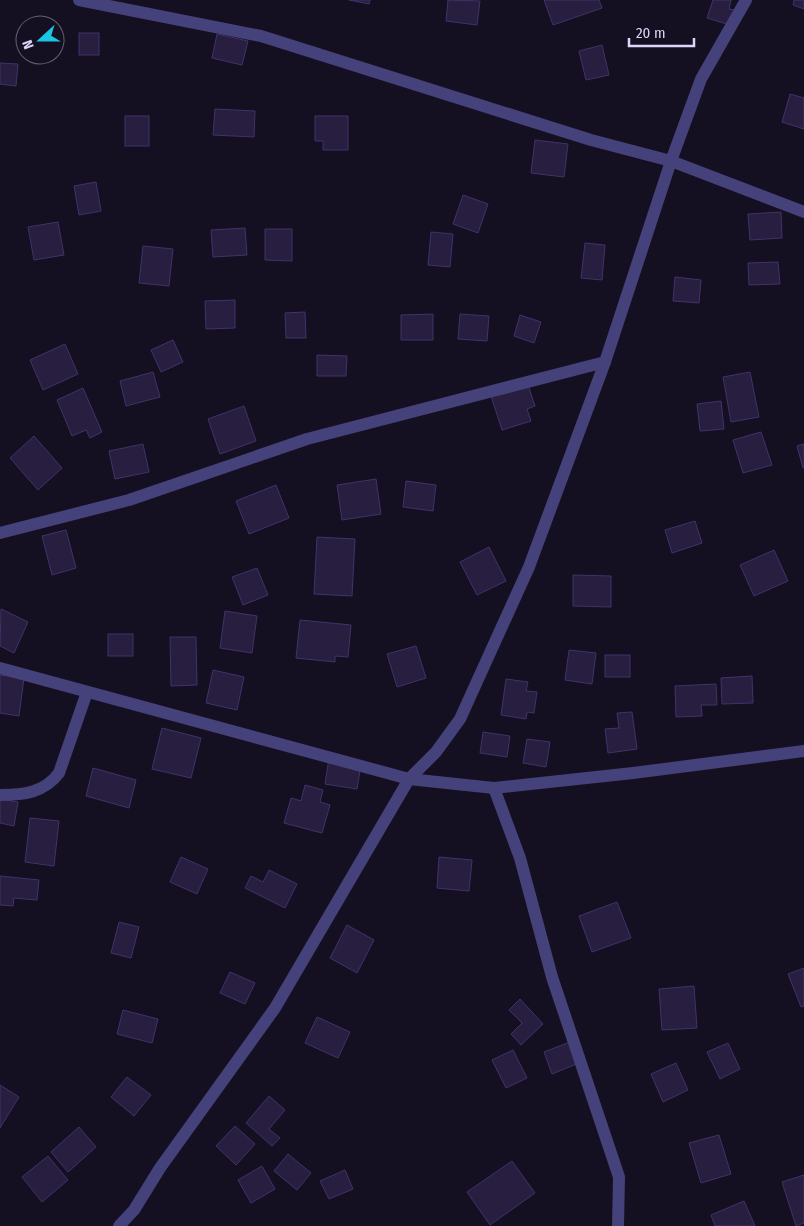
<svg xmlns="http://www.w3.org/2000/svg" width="804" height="1226" font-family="'Fira Sans Condensed',sans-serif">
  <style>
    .building { fill: #271e40; stroke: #40336a }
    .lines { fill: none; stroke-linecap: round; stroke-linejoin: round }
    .minor { stroke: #45417b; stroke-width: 12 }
  </style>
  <rect width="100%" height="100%" fill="#141021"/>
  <g class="building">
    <path d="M 349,0 L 370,0 L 369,4 Z"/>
    <path d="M 448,0 L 480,1 L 477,25 L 446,21 Z"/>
    <path d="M 544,0 L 599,0 L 602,8 L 553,25 Z"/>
    <path d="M 713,0 L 731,0 L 729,9 L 734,10 L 730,25 L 707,18 Z"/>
    <path d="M 794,0 L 804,0 L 804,9 L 793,5 Z"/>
    <rect x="79" y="33" width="20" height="22"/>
    <path d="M 217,34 L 248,41 L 242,65 L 212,58 Z"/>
    <path d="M 602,45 L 609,75 L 586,80 L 579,51 Z"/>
    <path d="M 0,63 L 18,64 L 16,86 L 0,84 Z"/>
    <path d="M 790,94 L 804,98 L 804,129 L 782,122 Z"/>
    <path d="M 215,109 L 255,111 L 254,137 L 213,135 Z"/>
    <rect x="125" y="116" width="24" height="30"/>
    <path d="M 315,116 L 348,116 L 348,150 L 323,150 L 323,141 L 315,141 Z"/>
    <path d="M 535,140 L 568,144 L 564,177 L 531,173 Z"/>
    <path d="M 96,182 L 101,211 L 79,215 L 74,186 Z"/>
    <path d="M 463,195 L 488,204 L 478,233 L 453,224 Z"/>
    <path d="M 781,212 L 782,238 L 750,240 L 748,214 Z"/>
    <path d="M 58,222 L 64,255 L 34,260 L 28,227 Z"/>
    <path d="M 245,228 L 247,255 L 213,257 L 211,230 Z"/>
    <path d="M 265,229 L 292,229 L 292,261 L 265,260 Z"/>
    <path d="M 431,232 L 453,234 L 450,267 L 428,265 Z"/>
    <path d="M 585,243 L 605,245 L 602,280 L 581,278 Z"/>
    <path d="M 143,246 L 173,249 L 169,286 L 139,283 Z"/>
    <path d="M 778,262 L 780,284 L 749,285 L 748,263 Z"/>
    <path d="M 675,277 L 701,280 L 699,303 L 673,301 Z"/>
    <path d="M 235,300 L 235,328 L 206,329 L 205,301 Z"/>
    <path d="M 305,312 L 306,338 L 286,338 L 285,313 Z"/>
    <path d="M 433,314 L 433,340 L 401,340 L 401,315 Z"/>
    <path d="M 460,314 L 489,316 L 487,341 L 458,339 Z"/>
    <path d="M 520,315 L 541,322 L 534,343 L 514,336 Z"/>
    <path d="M 173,340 L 183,362 L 161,372 L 151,350 Z"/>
    <path d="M 65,344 L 78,374 L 43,390 L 30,360 Z"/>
    <path d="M 317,355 L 347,356 L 346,376 L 317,376 Z"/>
    <path d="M 153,372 L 160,397 L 126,406 L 120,381 Z"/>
    <path d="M 750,372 L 759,417 L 731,422 L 723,377 Z"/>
    <path d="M 528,385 L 535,406 L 527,409 L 531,421 L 502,430 L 491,396 Z"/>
    <path d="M 83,388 L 102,432 L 90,438 L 86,430 L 72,436 L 57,400 Z"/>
    <path d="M 721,401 L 724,429 L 700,431 L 697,404 Z"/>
    <path d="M 244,406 L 256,441 L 220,454 L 208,419 Z"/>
    <path d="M 761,432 L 772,465 L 743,473 L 733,440 Z"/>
    <path d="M 34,436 L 62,468 L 38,490 L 10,458 Z"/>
    <path d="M 143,444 L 149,472 L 115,479 L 109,451 Z"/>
    <path d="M 804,444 L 804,468 L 803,468 L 797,446 Z"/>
    <path d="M 376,479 L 381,514 L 342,520 L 337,485 Z"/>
    <path d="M 406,481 L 436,485 L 433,511 L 403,507 Z"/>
    <path d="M 276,485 L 289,518 L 249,534 L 236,501 Z"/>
    <path d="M 695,521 L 702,543 L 672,553 L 665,530 Z"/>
    <path d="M 66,530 L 76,568 L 52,575 L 42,536 Z"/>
    <path d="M 317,537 L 355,539 L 352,596 L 314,594 Z"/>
    <path d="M 489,547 L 506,581 L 477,595 L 460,562 Z"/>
    <path d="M 774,550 L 788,581 L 754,596 L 740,565 Z"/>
    <path d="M 257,568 L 268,595 L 243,605 L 232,577 Z"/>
    <path d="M 573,575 L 611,576 L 611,607 L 573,606 Z"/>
    <path d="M 1,609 L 28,622 L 14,653 L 0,646 Z"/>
    <path d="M 225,611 L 257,616 L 252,653 L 220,648 Z"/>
    <path d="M 300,620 L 351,625 L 348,657 L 335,656 L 335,662 L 296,658 Z"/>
    <rect x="108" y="634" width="25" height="22"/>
    <path d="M 170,637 L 196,637 L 197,685 L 171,686 Z"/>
    <path d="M 416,646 L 426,678 L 397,687 L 387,654 Z"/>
    <path d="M 569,650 L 596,653 L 592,684 L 565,680 Z"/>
    <rect x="605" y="655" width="25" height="22"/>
    <path d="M 213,670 L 244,677 L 237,710 L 206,703 Z"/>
    <path d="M 0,675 L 24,678 L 19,716 L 0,713 Z"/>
    <path d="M 752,676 L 753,703 L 722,704 L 721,678 Z"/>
    <path d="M 506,679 L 528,682 L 526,691 L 537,692 L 534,713 L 527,712 L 526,719 L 501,715 Z"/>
    <path d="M 716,684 L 717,705 L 701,705 L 702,716 L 676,717 L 675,686 Z"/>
    <path d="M 632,712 L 637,749 L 608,753 L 605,729 L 619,728 L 617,713 Z"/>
    <path d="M 162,728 L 201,738 L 191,778 L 152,769 Z"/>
    <path d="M 483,732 L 510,736 L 507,757 L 480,753 Z"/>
    <path d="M 527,739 L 550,742 L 546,767 L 523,763 Z"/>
    <path d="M 329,758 L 361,764 L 357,789 L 325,784 Z"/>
    <path d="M 93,768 L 136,780 L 129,808 L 86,796 Z"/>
    <path d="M 305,785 L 323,790 L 320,802 L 330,805 L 322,833 L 284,823 L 291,798 L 301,801 Z"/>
    <path d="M 0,799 L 18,802 L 14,826 L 0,823 Z"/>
    <path d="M 30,818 L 59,821 L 54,866 L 25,862 Z"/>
    <path d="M 181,857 L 208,869 L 197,894 L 170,882 Z"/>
    <path d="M 439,857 L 472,860 L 469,891 L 437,888 Z"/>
    <path d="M 269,870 L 297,884 L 285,908 L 245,888 L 251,876 L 263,882 Z"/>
    <path d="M 0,876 L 39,880 L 37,900 L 14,898 L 13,906 L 0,905 Z"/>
    <path d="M 617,902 L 631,938 L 592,952 L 579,916 Z"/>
    <path d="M 119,922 L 139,927 L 131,958 L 111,953 Z"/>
    <path d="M 347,925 L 374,940 L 357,973 L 330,958 Z"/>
    <path d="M 804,968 L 804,1006 L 801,1007 L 788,974 Z"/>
    <path d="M 230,972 L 255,983 L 245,1004 L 220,993 Z"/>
    <path d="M 694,986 L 697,1028 L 662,1030 L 659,989 Z"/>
    <path d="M 520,999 L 543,1024 L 521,1045 L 511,1034 L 522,1023 L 509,1010 Z"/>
    <path d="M 123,1010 L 158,1019 L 152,1043 L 117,1034 Z"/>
    <path d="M 317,1017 L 350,1032 L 338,1058 L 305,1043 Z"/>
    <path d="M 570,1042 L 579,1063 L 552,1074 L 544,1052 Z"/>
    <path d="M 728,1043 L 740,1069 L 720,1079 L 707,1052 Z"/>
    <path d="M 513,1050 L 527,1078 L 506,1088 L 492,1060 Z"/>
    <path d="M 676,1063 L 688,1090 L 663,1102 L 651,1074 Z"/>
    <path d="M 127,1077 L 151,1095 L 134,1116 L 111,1097 Z"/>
    <path d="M 0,1085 L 19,1097 L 0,1128 Z"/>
    <path d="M 269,1096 L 285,1110 L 269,1129 L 280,1138 L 272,1146 L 246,1123 Z"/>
    <path d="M 235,1126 L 255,1144 L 236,1165 L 216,1146 Z"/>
    <path d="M 79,1127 L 96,1147 L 68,1172 L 51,1152 Z"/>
    <path d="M 719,1135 L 731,1174 L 701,1183 L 689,1143 Z"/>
    <path d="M 288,1154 L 311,1173 L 297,1190 L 274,1171 Z"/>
    <path d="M 48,1156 L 68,1180 L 42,1202 L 22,1177 Z"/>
    <path d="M 512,1161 L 535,1193 L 490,1225 L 467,1192 Z"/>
    <path d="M 262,1166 L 275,1189 L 251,1203 L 238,1180 Z"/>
    <path d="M 345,1170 L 353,1189 L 329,1199 L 320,1181 Z"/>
    <path d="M 804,1175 L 804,1223 L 796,1226 L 782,1182 Z"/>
    <path d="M 744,1201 L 755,1226 L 715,1226 L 711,1215 Z"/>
  </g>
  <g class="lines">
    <g class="minor">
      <path d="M 79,0 L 261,36 L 591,140 L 671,161 L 804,212"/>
      <path d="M 0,533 L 129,500 L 307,439 L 605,362"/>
      <path d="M 0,668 L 409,779 L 494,788 L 633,773 L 804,751"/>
      <path d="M 494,788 L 520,858 L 552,977 L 619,1177 L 618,1226"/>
      <path d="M 0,795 C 23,795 44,793 59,773 L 87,692"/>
      <path d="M 119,1226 L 134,1210 L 160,1168 L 275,1008 L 409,779 L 436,752 L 460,719 L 529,567 L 605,362 L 671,161 L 701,79 L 746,0"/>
    </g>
  </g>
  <g transform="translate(40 40) rotate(249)"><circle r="24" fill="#141021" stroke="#645f78"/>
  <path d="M0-4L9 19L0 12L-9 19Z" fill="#1ac6e2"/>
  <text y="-8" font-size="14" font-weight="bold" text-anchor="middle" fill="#dbd6fa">N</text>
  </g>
  <path d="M629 38v8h65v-8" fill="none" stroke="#dbd6fa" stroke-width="2.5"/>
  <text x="636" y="38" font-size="15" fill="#dbd6fa" stroke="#141021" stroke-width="4" paint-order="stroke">20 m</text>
</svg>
